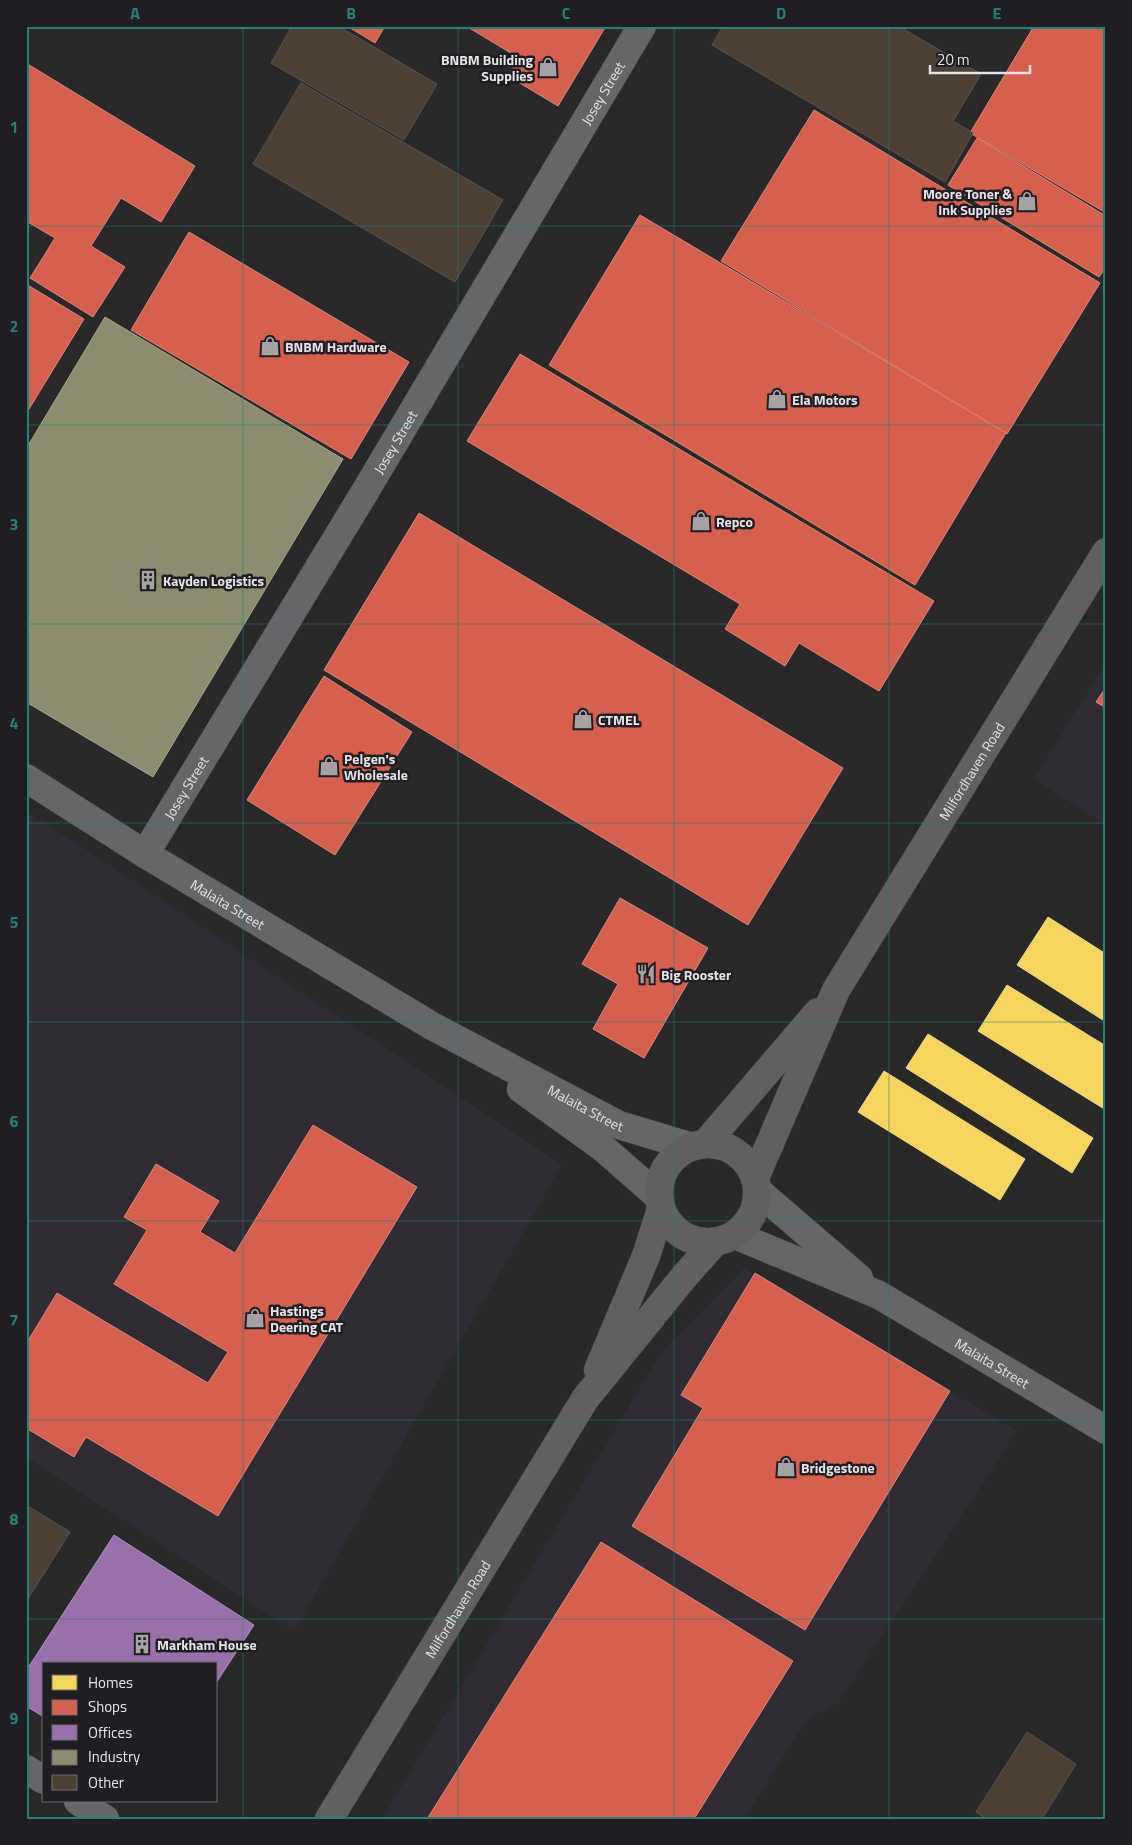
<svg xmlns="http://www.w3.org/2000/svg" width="1132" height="1845" font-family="'Titillium Web',sans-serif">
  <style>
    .built { fill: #302c34 }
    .homes { fill: #f6d55c; stroke: #f1d985 }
    .shops { fill: #d6604d; stroke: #da877b }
    .offices { fill: #9970ab; stroke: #b092bd }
    .industry { fill: #8c8c6e; stroke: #a6a692 }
    .building { fill: #4c3f34; stroke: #555454 }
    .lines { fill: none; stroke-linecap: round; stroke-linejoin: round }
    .street-casing { stroke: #444445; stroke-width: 29 }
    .secondary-casing { stroke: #444445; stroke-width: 29 }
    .street { stroke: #666567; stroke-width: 28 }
    .secondary { stroke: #625f61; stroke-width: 28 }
    .grid { fill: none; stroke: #24817a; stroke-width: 1; stroke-opacity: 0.55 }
    .labels { text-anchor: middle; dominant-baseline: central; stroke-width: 5; stroke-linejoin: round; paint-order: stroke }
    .poi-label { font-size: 14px; font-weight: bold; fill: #e4e3e6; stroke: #201e22; text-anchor: start }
    .street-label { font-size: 14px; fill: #e4e3e6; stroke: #201e22 }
    .neatline { fill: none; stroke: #24817a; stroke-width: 2 }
    .grid-label { font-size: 16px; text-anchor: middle; font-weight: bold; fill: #24817a }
  </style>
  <rect width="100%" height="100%" fill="#29292a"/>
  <g class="built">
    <path d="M 1106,663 L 1106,825 L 1034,779 Z"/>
    <path d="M 26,810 L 562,1165 L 294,1631 L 26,1457 Z"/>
    <path d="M 744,1268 L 1017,1431 L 839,1702 L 806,1720 L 744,1819 L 382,1819 L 661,1353 Z"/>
  </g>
  <g class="homes">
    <path d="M 1048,917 L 1106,954 L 1106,1022 L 1017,965 Z"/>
    <path d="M 1007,985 L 1106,1046 L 1106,1110 L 978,1031 Z"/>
    <path d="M 928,1034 L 1093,1138 L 1072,1173 L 906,1068 Z"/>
    <path d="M 884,1071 L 1025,1159 L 1000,1200 L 858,1112 Z"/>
  </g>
  <g class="shops">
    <path d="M 347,26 L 385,26 L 375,43 Z"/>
    <path d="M 466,26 L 606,26 L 558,106 L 508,76 L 519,58 Z"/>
    <path d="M 1034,26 L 1106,26 L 1106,213 L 970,133 Z"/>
    <path d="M 26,63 L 195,166 L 161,222 L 121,198 L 91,246 L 125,267 L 93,317 L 30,278 L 55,238 L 26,221 Z"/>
    <path d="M 814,110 L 1100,283 L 1007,434 L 721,261 Z"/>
    <path d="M 977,138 L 1106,216 L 1106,267 L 1099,277 L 948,185 Z"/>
    <path d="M 640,215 L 1006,433 L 915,585 L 549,365 Z"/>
    <path d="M 189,232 L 409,362 L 351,459 L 131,330 Z"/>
    <path d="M 26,284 L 84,319 L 26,414 Z"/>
    <path d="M 520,354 L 934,601 L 879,691 L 799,643 L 785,666 L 725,629 L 740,604 L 467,441 Z"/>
    <path d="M 419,513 L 843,768 L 748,925 L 324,670 Z"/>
    <path d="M 324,676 L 412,732 L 335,855 L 247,800 Z"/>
    <path d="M 1106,687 L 1106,708 L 1096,702 Z"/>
    <path d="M 620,898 L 708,948 L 644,1058 L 593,1029 L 618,984 L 582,964 Z"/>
    <path d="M 313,1125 L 417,1187 L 218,1516 L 86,1437 L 74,1457 L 26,1428 L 26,1344 L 57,1293 L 208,1383 L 228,1352 L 114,1284 L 147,1230 L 124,1217 L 156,1164 L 219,1201 L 200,1232 L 235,1253 Z"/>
    <path d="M 755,1273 L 950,1391 L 805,1630 L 632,1526 L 703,1408 L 681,1395 Z"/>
    <path d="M 601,1542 L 793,1661 L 694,1819 L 427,1819 Z"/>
  </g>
  <path class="offices" d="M 114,1535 L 254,1625 L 216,1683 L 216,1664 L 44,1664 L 44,1717 L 26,1706 L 26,1671 Z"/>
  <path class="industry" d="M 105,317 L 343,459 L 153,777 L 26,702 L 26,449 Z"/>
  <g class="building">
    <path d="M 292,26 L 338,26 L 437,84 L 404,140 L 271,63 Z"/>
    <path d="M 723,26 L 898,26 L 981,74 L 953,121 L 973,133 L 945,182 L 712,45 Z"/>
    <path d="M 301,83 L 503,200 L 455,282 L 253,164 Z"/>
    <path d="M 26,1505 L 70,1532 L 26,1602 Z"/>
    <path d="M 1027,1732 L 1076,1764 L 1042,1819 L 986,1819 L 976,1812 Z"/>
  </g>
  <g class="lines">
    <defs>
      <g id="street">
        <path id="s1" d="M 26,778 L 145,854 L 432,1026 L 619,1125 L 692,1147"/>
        <path id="s2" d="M 145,854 L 366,490 L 642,26"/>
        <path d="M 521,1089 L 603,1148 L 659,1197"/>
        <path d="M 758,1191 L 859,1278"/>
        <path id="s3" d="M 735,1235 L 879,1295 L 1106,1430"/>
        <path d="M 26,1769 L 44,1780"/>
        <path d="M 78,1801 L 105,1819"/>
      </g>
      <g id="secondary">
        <circle cx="708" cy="1193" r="49"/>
        <path d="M 705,1144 L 818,1012"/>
        <path id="s4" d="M 755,1178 L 836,990 L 1106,552"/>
        <path d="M 598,1370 L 646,1256 L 661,1209"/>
        <path id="s5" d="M 329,1819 L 585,1399 L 683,1278 L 715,1242"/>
      </g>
    </defs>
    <use href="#street" class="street-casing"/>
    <use href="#secondary" class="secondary-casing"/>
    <use href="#street" class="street"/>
    <use href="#secondary" class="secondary"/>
  </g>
  <path class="grid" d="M 243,26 L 243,1819M 458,26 L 458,1819M 674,26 L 674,1819M 889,26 L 889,1819M 26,226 L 1106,226M 26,425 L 1106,425M 26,624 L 1106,624M 26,823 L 1106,823M 26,1022 L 1106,1022M 26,1221 L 1106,1221M 26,1420 L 1106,1420M 26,1619 L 1106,1619"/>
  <defs>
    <symbol id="shop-bare" viewBox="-9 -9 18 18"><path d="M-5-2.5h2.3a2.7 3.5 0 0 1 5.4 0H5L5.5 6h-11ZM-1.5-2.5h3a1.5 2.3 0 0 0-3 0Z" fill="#a3a2a4" stroke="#201e22" stroke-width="2.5" paint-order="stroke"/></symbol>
    <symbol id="building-bare" viewBox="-9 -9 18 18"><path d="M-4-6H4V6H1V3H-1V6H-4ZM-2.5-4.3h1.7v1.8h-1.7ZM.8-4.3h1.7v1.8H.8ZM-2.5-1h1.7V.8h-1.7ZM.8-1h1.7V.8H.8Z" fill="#a3a2a4" stroke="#201e22" stroke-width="2.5" paint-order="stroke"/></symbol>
    <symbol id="restaurant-bare" viewBox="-9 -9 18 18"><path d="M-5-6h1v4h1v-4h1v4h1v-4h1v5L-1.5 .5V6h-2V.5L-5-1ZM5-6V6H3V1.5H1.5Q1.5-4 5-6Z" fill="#a3a2a4" stroke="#201e22" stroke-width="2.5" paint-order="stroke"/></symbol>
  </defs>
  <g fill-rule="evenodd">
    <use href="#shop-bare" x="534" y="53" width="28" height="28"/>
    <use href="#shop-bare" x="1013" y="187" width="28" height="28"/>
    <use href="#shop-bare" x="256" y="332" width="28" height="28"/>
    <use href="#shop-bare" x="763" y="385" width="28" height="28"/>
    <use href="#shop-bare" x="687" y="507" width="28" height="28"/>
    <use href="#building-bare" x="134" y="566" width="28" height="28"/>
    <use href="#shop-bare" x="569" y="705" width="28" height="28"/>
    <use href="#shop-bare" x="315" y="752" width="28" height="28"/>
    <use href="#restaurant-bare" x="632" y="960" width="28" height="28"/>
    <use href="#shop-bare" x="241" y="1304" width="28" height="28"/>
    <use href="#shop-bare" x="772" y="1453" width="28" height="28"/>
    <use href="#building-bare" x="128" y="1630" width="28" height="28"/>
  </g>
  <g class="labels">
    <g class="poi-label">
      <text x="533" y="59" text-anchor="end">BNBM Building<tspan x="533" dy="16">Supplies</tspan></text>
      <text x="1012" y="193" text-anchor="end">Moore Toner &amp;<tspan x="1012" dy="16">Ink Supplies</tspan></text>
      <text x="285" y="346">BNBM Hardware</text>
      <text x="792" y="399">Ela Motors</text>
      <text x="716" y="521">Repco</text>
      <text x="163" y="580">Kayden Logistics</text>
      <text x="598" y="719">CTMEL</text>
      <text x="344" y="758">Pelgen's<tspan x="344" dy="16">Wholesale</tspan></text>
      <text x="661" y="974">Big Rooster</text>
      <text x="270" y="1310">Hastings<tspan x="270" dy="16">Deering CAT</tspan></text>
      <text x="801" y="1467">Bridgestone</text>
      <text x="157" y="1644">Markham House</text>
    </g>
    <g class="street-label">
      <text stroke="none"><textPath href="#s2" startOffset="888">Josey Street</textPath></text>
      <text stroke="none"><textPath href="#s2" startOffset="482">Josey Street</textPath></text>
      <text stroke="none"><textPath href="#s4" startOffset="462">Milfordhaven Road</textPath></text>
      <text stroke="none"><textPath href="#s2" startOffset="78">Josey Street</textPath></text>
      <text stroke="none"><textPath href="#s1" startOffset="238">Malaita Street</textPath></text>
      <text stroke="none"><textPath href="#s1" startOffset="650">Malaita Street</textPath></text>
      <text stroke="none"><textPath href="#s3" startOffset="288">Malaita Street</textPath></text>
      <text stroke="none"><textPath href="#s5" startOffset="246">Milfordhaven Road</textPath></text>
    </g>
  </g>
  <rect width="1132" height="1845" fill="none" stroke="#201e22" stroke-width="55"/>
  <rect x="42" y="1662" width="175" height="140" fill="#201e22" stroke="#6e6d70"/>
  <rect x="52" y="1675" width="25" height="15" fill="#f6d55c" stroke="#6e6d70"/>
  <text x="88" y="1688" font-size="15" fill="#e4e3e6">Homes</text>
  <rect x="52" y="1700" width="25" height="15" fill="#d6604d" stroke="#6e6d70"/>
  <text x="88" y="1712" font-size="15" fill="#e4e3e6">Shops</text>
  <rect x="52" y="1725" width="25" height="15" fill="#9970ab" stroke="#6e6d70"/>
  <text x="88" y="1738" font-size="15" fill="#e4e3e6">Offices</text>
  <rect x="52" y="1750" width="25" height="15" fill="#8c8c6e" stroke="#6e6d70"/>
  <text x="88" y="1762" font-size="15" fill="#e4e3e6">Industry</text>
  <rect x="52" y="1775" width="25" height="15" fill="#4c3f34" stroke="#6e6d70"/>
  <text x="88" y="1788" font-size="15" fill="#e4e3e6">Other</text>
  <path d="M930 65v8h100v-8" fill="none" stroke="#e4e3e6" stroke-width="2.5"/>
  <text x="937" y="65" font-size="15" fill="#e4e3e6" stroke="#201e22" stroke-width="4" paint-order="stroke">20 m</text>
  <rect x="28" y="28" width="1076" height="1790" class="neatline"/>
  <g class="grid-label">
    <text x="135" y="19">A</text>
    <text x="351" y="19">B</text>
    <text x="566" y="19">C</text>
    <text x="781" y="19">D</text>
    <text x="997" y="19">E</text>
    <text x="14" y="133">1</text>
    <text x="14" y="332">2</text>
    <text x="14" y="530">3</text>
    <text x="14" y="729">4</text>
    <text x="14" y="928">5</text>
    <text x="14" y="1127">6</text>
    <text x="14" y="1326">7</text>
    <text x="14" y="1525">8</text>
    <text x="14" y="1724">9</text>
  </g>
</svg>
